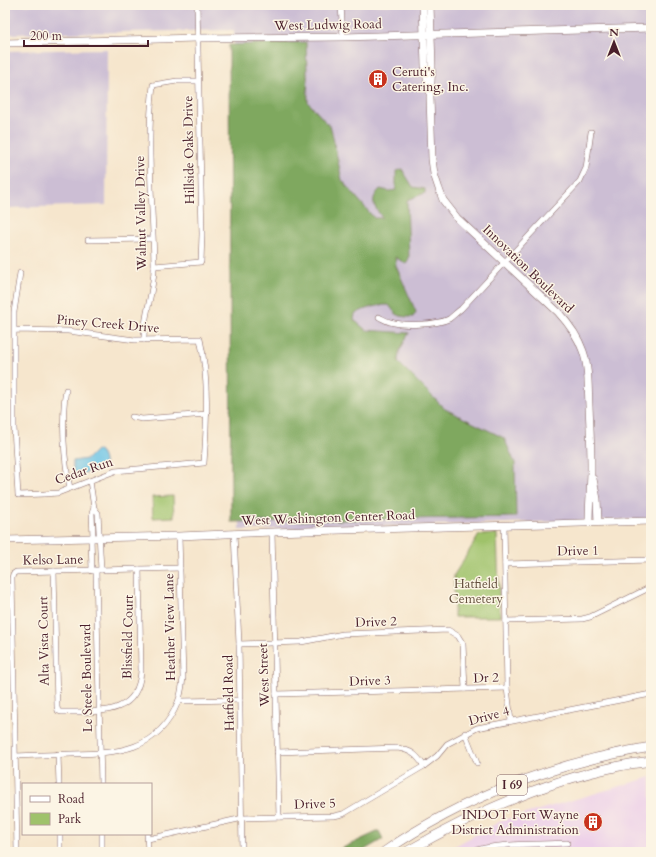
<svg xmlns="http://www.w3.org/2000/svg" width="656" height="857" font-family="Cardo,serif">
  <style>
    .built { fill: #edd0e9 }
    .industrial { fill: #ccbed4 }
    .green { fill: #9fc26b; stroke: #74704b }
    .forest { fill: #7fa85f; stroke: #646445 }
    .water { fill: #68c3e6; stroke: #597188 }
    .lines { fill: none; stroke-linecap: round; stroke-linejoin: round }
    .street-casing { stroke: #866564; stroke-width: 6 }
    .secondary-casing { stroke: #866564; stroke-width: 8 }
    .highway-casing { stroke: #866564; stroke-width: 10 }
    .street { stroke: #fff; stroke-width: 5 }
    .secondary { stroke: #fff; stroke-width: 7 }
    .highway { stroke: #fff; stroke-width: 9 }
    .labels { text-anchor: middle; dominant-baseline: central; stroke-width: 3; stroke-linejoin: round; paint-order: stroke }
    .shield { fill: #fcf5e5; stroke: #7f5f63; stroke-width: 1 }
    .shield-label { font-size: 12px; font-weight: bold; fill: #4a1f2b }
    .street-label { font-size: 13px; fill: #4a1f2b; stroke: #fcf5e5 }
    .poi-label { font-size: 13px; fill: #4a1f2b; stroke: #fcf5e5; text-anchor: start }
    .park-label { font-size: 13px; fill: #64503e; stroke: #fcf5e5 }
  </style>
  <rect width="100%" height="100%" fill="#fcf5e5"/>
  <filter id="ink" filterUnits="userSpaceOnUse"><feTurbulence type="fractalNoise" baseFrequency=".025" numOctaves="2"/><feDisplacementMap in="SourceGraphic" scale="8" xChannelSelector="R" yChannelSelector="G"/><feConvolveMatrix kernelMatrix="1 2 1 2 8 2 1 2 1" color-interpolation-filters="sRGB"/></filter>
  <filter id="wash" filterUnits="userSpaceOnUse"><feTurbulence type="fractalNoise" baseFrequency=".012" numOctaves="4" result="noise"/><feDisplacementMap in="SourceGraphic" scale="16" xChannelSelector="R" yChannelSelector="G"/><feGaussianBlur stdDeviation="0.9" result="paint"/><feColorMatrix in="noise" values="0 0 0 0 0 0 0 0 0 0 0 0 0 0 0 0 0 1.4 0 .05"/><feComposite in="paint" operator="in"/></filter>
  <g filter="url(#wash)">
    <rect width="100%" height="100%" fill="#f6e6cd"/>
    <path class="built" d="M 651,777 L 651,852 L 444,852 L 501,821 Z"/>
    <g class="industrial">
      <path d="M 5,5 L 651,5 L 651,519 L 240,530 L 234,30 L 5,34 Z"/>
      <path d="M 107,49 L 106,205 L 5,208 L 5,51 Z"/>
    </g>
    <g class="green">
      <path d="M 173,496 L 174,517 L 153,518 L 152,497 Z"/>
      <path d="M 497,534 L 500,617 L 454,617 L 454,575 L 479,535 Z"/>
    </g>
    <g class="forest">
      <path d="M 306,42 L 308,102 L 331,128 L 342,180 L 374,218 L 382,218 C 374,205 369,201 380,189 L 389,191 L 396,190 L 396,171 L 402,169 L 413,187 L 425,189 L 425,193 L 407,200 L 409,258 L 406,264 L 395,257 L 396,266 L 416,312 L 413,317 C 398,317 397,316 389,305 C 376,305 366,308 355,314 L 354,320 L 366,330 L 409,333 L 399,352 L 398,362 L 445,409 L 504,438 L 515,463 L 516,517 L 231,522 L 229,45 Z"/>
      <path d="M 379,831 L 383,839 L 361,852 L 334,852 Z"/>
    </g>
    <path class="water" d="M 96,450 C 102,451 105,460 104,466 L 97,472 L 86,472 L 81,477 L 75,478 L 73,472 L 73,461 L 87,459 Z"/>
  </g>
  <g filter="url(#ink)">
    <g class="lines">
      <defs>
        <g id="street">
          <path d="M 341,5 L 343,37"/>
          <path d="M 88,240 L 152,239"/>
          <path d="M 154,266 L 201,262 L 202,234 L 197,5"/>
          <path d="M 379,317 C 383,319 386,321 390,322 C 404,326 436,325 449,319 C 453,316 457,312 461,309 L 580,181 L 586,168 L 591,132"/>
          <path d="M 14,330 L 68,331 L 135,340 L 200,339 C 209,379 207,422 204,463 L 115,471 L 58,493 L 44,494 L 18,495 L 14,428 L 14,312 L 20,273"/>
          <path d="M 144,340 C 143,315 155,291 154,265 C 153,205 146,145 153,85 L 177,81 L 198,81"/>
          <path d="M 66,390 C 61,416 64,462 70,488"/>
          <path d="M 132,417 L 142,419 L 207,414"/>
          <path d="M 90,481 L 94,508 L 92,513 L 93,537"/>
          <path d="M 94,508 L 98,513 L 101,570"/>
          <path d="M 504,525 L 507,688 L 511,721"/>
          <path d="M 272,532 L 279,817"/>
          <path d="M 234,533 L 239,644 L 242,852"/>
          <path d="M 91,537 L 92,571"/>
          <path d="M 505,564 L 651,560"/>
          <path d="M 54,571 L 57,707 L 58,711 L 61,712 C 96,711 138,718 141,671 L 139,569"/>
          <path d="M 96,571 L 101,784"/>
          <path d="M 506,621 L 582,619 L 590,617 L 651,587"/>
          <path d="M 239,644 L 301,642 L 343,634 L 448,630 L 458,636 L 463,644 L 465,689"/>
          <path d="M 276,694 L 507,688"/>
          <path d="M 179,701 L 240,700"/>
          <path d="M 465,733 L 477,763"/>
          <path d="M 277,752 L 398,748 C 412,751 416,754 424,766"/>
          <path d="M 58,754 L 59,784"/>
          <path d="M 16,756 C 34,755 52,755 71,754 C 117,753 158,752 178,702 C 181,695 182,686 183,678 L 179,536"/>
          <path d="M 60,834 L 60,852"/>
          <path d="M 102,834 L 102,852"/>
          <path d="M 147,834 L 148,852"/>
          <path d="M 148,839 L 243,818 L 334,816 L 343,814 L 424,766 L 437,756 L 447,744 L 477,728 L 651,694"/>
          <path d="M 17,852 L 12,578 L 13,574 L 16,572 L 180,568"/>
          <path d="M 469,852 C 500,842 534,845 567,843"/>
        </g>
        <g id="secondary">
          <path d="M 423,5 L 425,66 L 428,85"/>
          <path d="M 430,5 L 432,66 L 430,97 L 432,159 L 434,174 L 439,189 L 443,200 L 457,218 L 558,312 C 568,323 578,336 583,351 C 589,368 588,387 589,406 C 590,426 591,447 591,467 C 591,486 589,504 589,523"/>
          <path d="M 5,43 L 198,38 L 343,37 L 651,28"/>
          <path d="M 593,479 L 597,499 L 598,522"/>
          <path d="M 5,540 L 179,536 L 272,532 L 651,521"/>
        </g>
        <g id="highway">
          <path d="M 384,852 C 463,797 557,762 651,747"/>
          <path d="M 406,852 C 471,815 541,782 615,767 C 627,764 639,763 651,761"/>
        </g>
      </defs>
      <use href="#street" class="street-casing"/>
      <use href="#secondary" class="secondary-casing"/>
      <use href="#highway" class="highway-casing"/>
      <use href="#street" class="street"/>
      <use href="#secondary" class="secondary"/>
      <use href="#highway" class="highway"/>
    </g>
  </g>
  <defs>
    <symbol id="building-disc" viewBox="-11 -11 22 22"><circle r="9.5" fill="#c8321e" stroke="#fcf5e5"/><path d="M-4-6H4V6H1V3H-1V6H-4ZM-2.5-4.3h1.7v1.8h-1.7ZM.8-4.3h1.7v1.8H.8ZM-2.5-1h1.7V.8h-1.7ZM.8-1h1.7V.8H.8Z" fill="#fff"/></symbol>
  </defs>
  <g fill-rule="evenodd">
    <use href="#building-disc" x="367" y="68" width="22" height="22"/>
    <use href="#building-disc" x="582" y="811" width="22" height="22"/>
  </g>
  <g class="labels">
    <rect class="shield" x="497" y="775" width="30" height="20" rx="3"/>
    <g class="shield-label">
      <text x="512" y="785">I 69</text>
    </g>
    <g class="street-label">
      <text transform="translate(328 25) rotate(-1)">West Ludwig Road</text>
      <text transform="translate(189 150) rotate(-91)">Hillside Oaks Drive</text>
      <text transform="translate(141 213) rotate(-91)">Walnut Valley Drive</text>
      <text transform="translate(528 269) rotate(44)">Innovation Boulevard</text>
      <text transform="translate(108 324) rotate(5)">Piney Creek Drive</text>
      <text transform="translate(84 471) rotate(-19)">Cedar Run</text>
      <text transform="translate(328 518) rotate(-2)">West Washington Center Road</text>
      <text transform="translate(578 551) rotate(-1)">Drive 1</text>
      <text transform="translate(53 560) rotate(-1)">Kelso Lane</text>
      <text transform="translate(376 622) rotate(-2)">Drive 2</text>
      <text transform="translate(170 627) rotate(-91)">Heather View Lane</text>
      <text transform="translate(128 637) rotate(-89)">Blissfield Court</text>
      <text transform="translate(44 641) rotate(-91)">Alta Vista Court</text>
      <text transform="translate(264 675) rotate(-92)">West Street</text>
      <text transform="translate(87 678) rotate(-91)">Le Steele Boulevard</text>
      <text transform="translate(486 678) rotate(-2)">Dr 2</text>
      <text transform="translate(370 681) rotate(-2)">Drive 3</text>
      <text transform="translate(229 693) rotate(-91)">Hatfield Road</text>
      <text transform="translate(489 716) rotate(-15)">Drive 4</text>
      <text transform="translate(315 804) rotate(-2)">Drive 5</text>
    </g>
    <g class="poi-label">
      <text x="392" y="72">Ceruti's<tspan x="392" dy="15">Catering, Inc.</tspan></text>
      <text x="579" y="815" text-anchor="end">INDOT Fort Wayne<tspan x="579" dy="15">District Administration</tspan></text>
    </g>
    <g class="park-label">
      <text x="476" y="584">Hatfield<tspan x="476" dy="15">Cemetery</tspan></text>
    </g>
  </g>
  <rect width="656" height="857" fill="none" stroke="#fcf5e5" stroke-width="20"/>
  <rect x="22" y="783" width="130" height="52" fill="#fcf5e5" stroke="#b59f9b"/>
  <rect x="30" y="796" width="20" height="6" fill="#ffffff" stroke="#b59f9b"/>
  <text x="58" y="803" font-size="12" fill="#4a1f2b">Road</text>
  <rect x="30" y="813" width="20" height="12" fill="#9fc26b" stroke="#b59f9b"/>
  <text x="58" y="823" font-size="12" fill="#4a1f2b">Park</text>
  <g transform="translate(614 42)" stroke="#fcf5e5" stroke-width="3" paint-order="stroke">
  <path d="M0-3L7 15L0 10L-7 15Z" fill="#4a1f2b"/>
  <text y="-6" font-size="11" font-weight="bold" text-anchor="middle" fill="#4a1f2b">N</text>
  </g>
  <path d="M24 40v6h124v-6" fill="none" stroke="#4a1f2b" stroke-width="2"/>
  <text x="30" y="40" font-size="12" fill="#4a1f2b" stroke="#fcf5e5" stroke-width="3" paint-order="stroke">200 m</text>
</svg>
